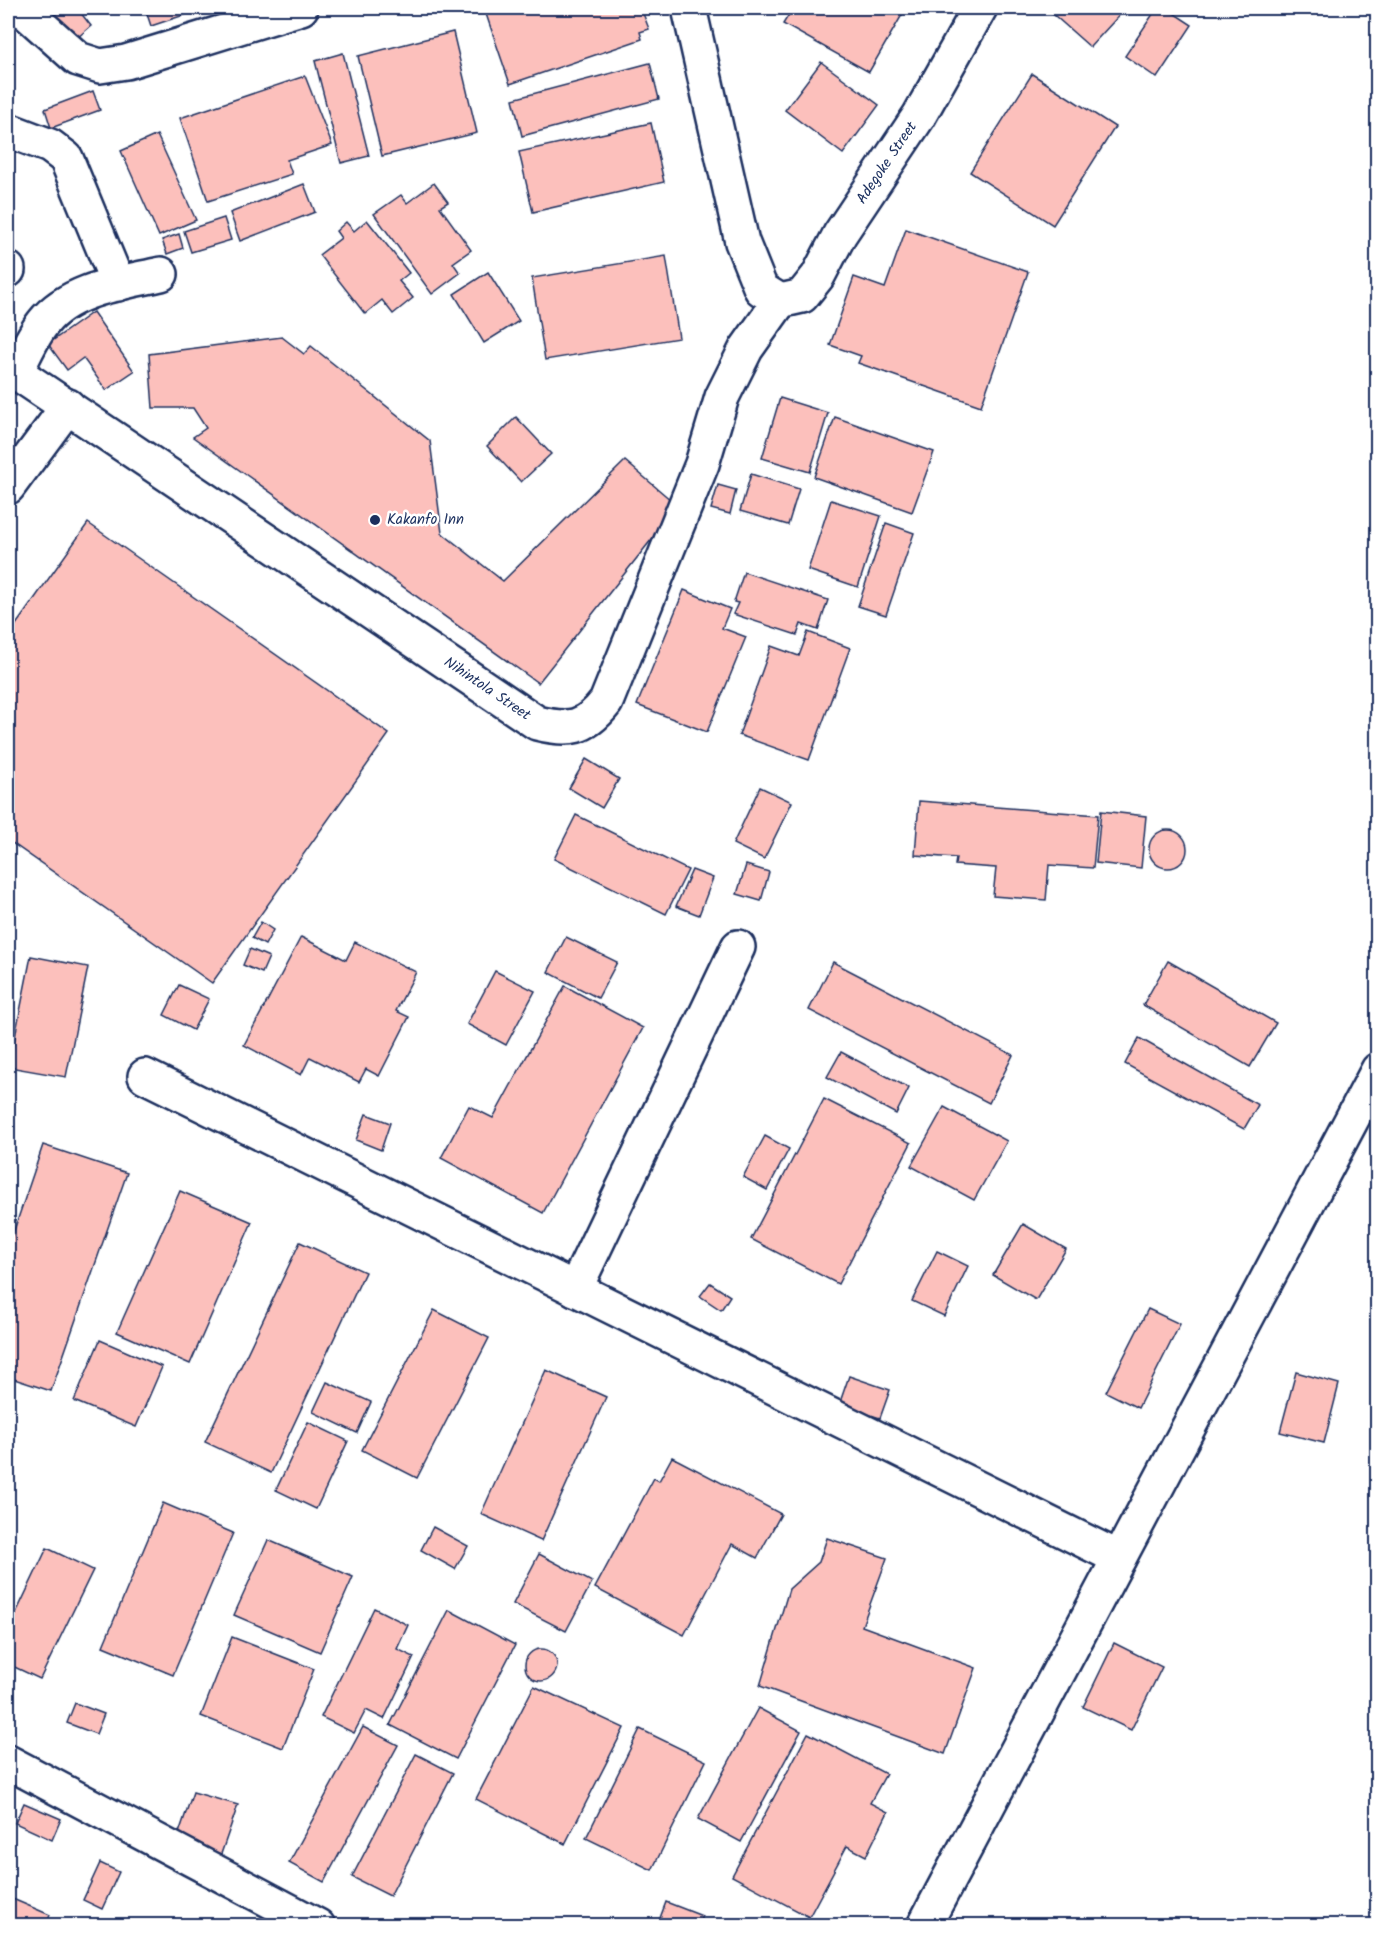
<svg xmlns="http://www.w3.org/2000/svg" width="1385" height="1933" font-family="Kalam,sans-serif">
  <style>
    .building { fill: #fcc0bc; stroke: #1b2f5e; stroke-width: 1.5 }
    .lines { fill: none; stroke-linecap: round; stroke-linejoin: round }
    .minor-casing { stroke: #1b2f5e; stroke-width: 38 }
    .minor { stroke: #fff; stroke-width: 33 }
    .poi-dot { fill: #1b2f5e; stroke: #fff; stroke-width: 2 }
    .labels { text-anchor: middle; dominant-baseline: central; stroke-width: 5; stroke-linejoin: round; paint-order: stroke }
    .street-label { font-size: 15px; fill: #1b2f5e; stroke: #fff }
    .poi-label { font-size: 15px; fill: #1b2f5e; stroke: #fff; text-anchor: start }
  </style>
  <rect width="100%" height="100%" fill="#fff"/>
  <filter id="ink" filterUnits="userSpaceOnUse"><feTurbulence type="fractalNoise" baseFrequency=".0167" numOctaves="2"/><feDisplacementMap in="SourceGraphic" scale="12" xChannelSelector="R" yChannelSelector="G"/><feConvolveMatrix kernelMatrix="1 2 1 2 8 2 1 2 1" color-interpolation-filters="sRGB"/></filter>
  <g filter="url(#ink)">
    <g class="building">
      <path d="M 40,8 L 77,8 L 91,26 L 70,44 Z"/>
      <path d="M 145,8 L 205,8 L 151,26 Z"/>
      <path d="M 496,8 L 632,8 L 632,10 L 641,8 L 649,29 L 640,32 L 642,39 L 510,84 L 485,11 Z"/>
      <path d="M 793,8 L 906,8 L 869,72 L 783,24 Z"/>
      <path d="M 1046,8 L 1126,8 L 1090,47 Z"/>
      <path d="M 1157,8 L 1166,8 L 1192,25 L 1157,78 L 1125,56 Z"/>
      <path d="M 453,32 L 477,133 L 382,156 L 358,56 Z"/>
      <path d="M 343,53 L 369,156 L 341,163 L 315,61 Z"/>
      <path d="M 821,62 L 879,105 L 843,154 L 785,110 Z"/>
      <path d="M 650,63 L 659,99 L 522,136 L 513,99 Z"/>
      <path d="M 1032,74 L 1115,127 L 1053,225 L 970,172 Z"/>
      <path d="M 305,76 L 332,145 L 287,160 L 292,174 L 208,201 L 180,118 Z"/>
      <path d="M 93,91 L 100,110 L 51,128 L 45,109 Z"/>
      <path d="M 651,123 L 664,182 L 533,212 L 519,152 Z"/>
      <path d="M 157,135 L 196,220 L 159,236 L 121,151 Z"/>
      <path d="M 434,183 L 448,202 L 440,207 L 471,250 L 453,263 L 460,273 L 432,294 L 374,214 L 401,195 L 407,203 Z"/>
      <path d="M 304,184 L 315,212 L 240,241 L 230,213 Z"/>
      <path d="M 224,218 L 231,240 L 191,252 L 184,231 Z"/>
      <path d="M 367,220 L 409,273 L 399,281 L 413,298 L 393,314 L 382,300 L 365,314 L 319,255 L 341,238 L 336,231 L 346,222 L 354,231 Z"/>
      <path d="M 906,229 L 1028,272 L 981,406 L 858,363 L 861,356 L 830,345 L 854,277 L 885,288 Z"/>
      <path d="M 179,234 L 183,248 L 167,254 L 162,240 Z"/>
      <path d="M 666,256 L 679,338 L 545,360 L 532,278 Z"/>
      <path d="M 488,272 L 519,321 L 484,343 L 454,294 Z"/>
      <path d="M 93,312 L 134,371 L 106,390 L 83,358 L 67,370 L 48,344 Z"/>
      <path d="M 282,337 L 304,354 L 311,346 L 430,441 L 442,533 L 503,581 L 625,461 L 678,506 L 538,683 L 193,437 L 206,428 L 193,408 L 153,408 L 149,354 Z"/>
      <path d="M 780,398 L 828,413 L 810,472 L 762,458 Z"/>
      <path d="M 516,417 L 551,454 L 521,482 L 487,446 Z"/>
      <path d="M 835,417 L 934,452 L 912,512 L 814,477 Z"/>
      <path d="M 751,474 L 799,489 L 788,525 L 740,511 Z"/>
      <path d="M 718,485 L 736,490 L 730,514 L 711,509 Z"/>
      <path d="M 831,500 L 881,516 L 858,587 L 808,570 Z"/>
      <path d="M 88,523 L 389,734 L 212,983 L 8,840 L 8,636 Z"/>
      <path d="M 886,523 L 914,533 L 886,615 L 858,606 Z"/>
      <path d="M 744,572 L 828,600 L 818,630 L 801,624 L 797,635 L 733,614 L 738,603 L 734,602 Z"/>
      <path d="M 684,590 L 730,609 L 722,628 L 746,637 L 707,732 L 637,705 Z"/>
      <path d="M 808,632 L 850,648 L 809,760 L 739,735 L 771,646 L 799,656 Z"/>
      <path d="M 586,759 L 619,779 L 602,808 L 569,788 Z"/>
      <path d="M 760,787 L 792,802 L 764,859 L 733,844 Z"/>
      <path d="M 919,801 L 1098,815 L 1093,868 L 1049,865 L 1046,900 L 993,896 L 996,868 L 955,865 L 956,858 L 915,855 Z"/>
      <path d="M 1101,811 L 1146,816 L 1141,868 L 1096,863 Z"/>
      <path d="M 576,815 L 688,870 L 666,914 L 554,859 Z"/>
      <circle cx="1168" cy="849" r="19"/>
      <path d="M 746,865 L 769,872 L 761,901 L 737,894 Z"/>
      <path d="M 692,870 L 713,878 L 699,915 L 676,906 Z"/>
      <path d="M 261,922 L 273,930 L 265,945 L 252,938 Z"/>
      <path d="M 301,937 L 346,960 L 355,942 L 416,972 L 396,1011 L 409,1017 L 379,1076 L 366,1069 L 359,1082 L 310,1057 L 301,1075 L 244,1045 Z"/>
      <path d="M 566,937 L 617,962 L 598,998 L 548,972 Z"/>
      <path d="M 250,949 L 269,957 L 262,973 L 243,965 Z"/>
      <path d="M 31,956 L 88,967 L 66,1077 L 9,1067 Z"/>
      <path d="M 1168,961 L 1276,1023 L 1250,1067 L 1143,1005 Z"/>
      <path d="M 833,962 L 1013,1055 L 989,1103 L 809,1010 Z"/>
      <path d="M 495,971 L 535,991 L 506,1045 L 467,1024 Z"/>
      <path d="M 179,985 L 209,999 L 193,1030 L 164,1015 Z"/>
      <path d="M 565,986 L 643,1028 L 543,1213 L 441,1158 L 469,1106 L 493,1118 Z"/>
      <path d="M 1139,1038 L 1258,1105 L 1244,1129 L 1125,1064 Z"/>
      <path d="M 841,1052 L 909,1088 L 896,1114 L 827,1077 Z"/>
      <path d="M 824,1099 L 911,1143 L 838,1284 L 751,1239 Z"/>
      <path d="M 944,1107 L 1007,1141 L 974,1200 L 911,1166 Z"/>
      <path d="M 366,1114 L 390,1123 L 381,1150 L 356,1140 Z"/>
      <path d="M 765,1136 L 789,1149 L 767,1190 L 743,1177 Z"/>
      <path d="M 43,1145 L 127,1173 L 51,1391 L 8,1377 L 8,1248 Z"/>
      <path d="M 180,1191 L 252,1222 L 190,1364 L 117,1332 Z"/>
      <path d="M 1023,1224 L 1066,1249 L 1036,1300 L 993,1275 Z"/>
      <path d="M 300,1242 L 365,1272 L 271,1473 L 205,1442 Z"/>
      <path d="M 937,1251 L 968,1266 L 944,1316 L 912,1301 Z"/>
      <path d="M 710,1283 L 730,1296 L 721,1310 L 700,1296 Z"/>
      <path d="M 1148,1309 L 1180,1324 L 1138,1408 L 1106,1392 Z"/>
      <path d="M 434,1310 L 489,1338 L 417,1478 L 362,1450 Z"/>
      <path d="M 100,1340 L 162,1367 L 136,1427 L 74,1401 Z"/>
      <path d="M 546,1370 L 606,1397 L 541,1541 L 481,1514 Z"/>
      <path d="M 1296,1372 L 1339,1384 L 1324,1443 L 1280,1432 Z"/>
      <path d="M 849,1376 L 890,1390 L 880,1418 L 839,1405 Z"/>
      <path d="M 327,1382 L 371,1402 L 357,1433 L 313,1412 Z"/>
      <path d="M 308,1422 L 348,1441 L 316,1509 L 276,1490 Z"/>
      <path d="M 672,1457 L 781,1514 L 757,1558 L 732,1544 L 684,1635 L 595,1588 L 654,1478 L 659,1481 Z"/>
      <path d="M 163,1503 L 233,1533 L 173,1675 L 103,1646 Z"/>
      <path d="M 433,1527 L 468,1546 L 455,1569 L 421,1550 Z"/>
      <path d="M 827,1538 L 887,1558 L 862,1626 L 976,1668 L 945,1754 L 760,1686 L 789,1589 L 819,1562 Z"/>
      <path d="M 268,1540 L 353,1577 L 320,1652 L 234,1615 Z"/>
      <path d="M 47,1548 L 93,1570 L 40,1679 L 8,1664 L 8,1630 Z"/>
      <path d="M 539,1554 L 592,1582 L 566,1631 L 513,1604 Z"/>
      <path d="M 374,1608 L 408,1625 L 397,1649 L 414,1657 L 384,1719 L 366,1710 L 354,1733 L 321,1717 Z"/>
      <path d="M 449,1610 L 515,1645 L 456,1759 L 390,1725 Z"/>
      <path d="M 232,1637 L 314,1669 L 283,1748 L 201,1716 Z"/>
      <path d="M 1114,1643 L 1162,1667 L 1131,1730 L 1083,1707 Z"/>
      <circle cx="541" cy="1665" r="16"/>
      <path d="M 534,1686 L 624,1728 L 565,1844 L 476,1799 Z"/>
      <path d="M 75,1703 L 104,1714 L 96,1734 L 67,1723 Z"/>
      <path d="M 758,1708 L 801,1731 L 741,1842 L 698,1819 Z"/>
      <path d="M 363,1727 L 398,1745 L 324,1882 L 289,1863 Z"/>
      <path d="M 640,1729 L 706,1761 L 652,1870 L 586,1838 Z"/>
      <path d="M 808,1733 L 886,1774 L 870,1803 L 888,1812 L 866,1856 L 847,1846 L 809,1917 L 732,1876 Z"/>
      <path d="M 416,1754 L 453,1773 L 390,1896 L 352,1877 Z"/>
      <path d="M 193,1792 L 238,1805 L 221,1854 L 177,1839 Z"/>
      <path d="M 24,1803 L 61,1819 L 52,1840 L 15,1823 Z"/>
      <path d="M 100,1863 L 119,1872 L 102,1909 L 83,1900 Z"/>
      <path d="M 8,1897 L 50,1915 L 46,1926 L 8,1926 Z"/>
      <path d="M 666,1902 L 702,1916 L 698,1926 L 657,1926 Z"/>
    </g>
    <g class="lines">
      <defs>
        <g id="minor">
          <path d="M 21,8 L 78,59 L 100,66 L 126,62 L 301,8"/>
          <path d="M 689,8 L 742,242 L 761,289 L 780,301"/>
          <path d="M 8,130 L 50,146 L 66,158 L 118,284"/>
          <path d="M 8,269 L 8,270"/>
          <path d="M 780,301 L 802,296 L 818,276 L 840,234 L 919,116 L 980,8"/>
          <path d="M 8,367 L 537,723 C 569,731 585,729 606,702 L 702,464 L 722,397 L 746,349 L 780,301"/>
          <path d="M 16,372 C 24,356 32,337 43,323 C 69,289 122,283 161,274"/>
          <path d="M 8,487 L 68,406"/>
          <path d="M 145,1076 L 1119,1558"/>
          <path d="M 575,1289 L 738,947"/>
          <path d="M 8,1762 L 318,1926"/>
          <path d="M 924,1926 L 1378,1070"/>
        </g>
      </defs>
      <use href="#minor" class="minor-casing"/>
      <use href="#minor" class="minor"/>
    </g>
  </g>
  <circle class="poi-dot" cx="375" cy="520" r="6"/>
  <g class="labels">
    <g class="street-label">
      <text transform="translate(887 163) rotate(-56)">Adegoke Street</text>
      <text transform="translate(487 689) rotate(34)">Nihintola Street</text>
    </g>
    <g class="poi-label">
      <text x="387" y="520">Kakanfo Inn</text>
    </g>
  </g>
  <rect width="1385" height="1933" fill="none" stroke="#fff" stroke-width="30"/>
  <rect x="15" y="15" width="1355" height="1903" fill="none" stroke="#1b2f5e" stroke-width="2" filter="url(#ink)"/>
</svg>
